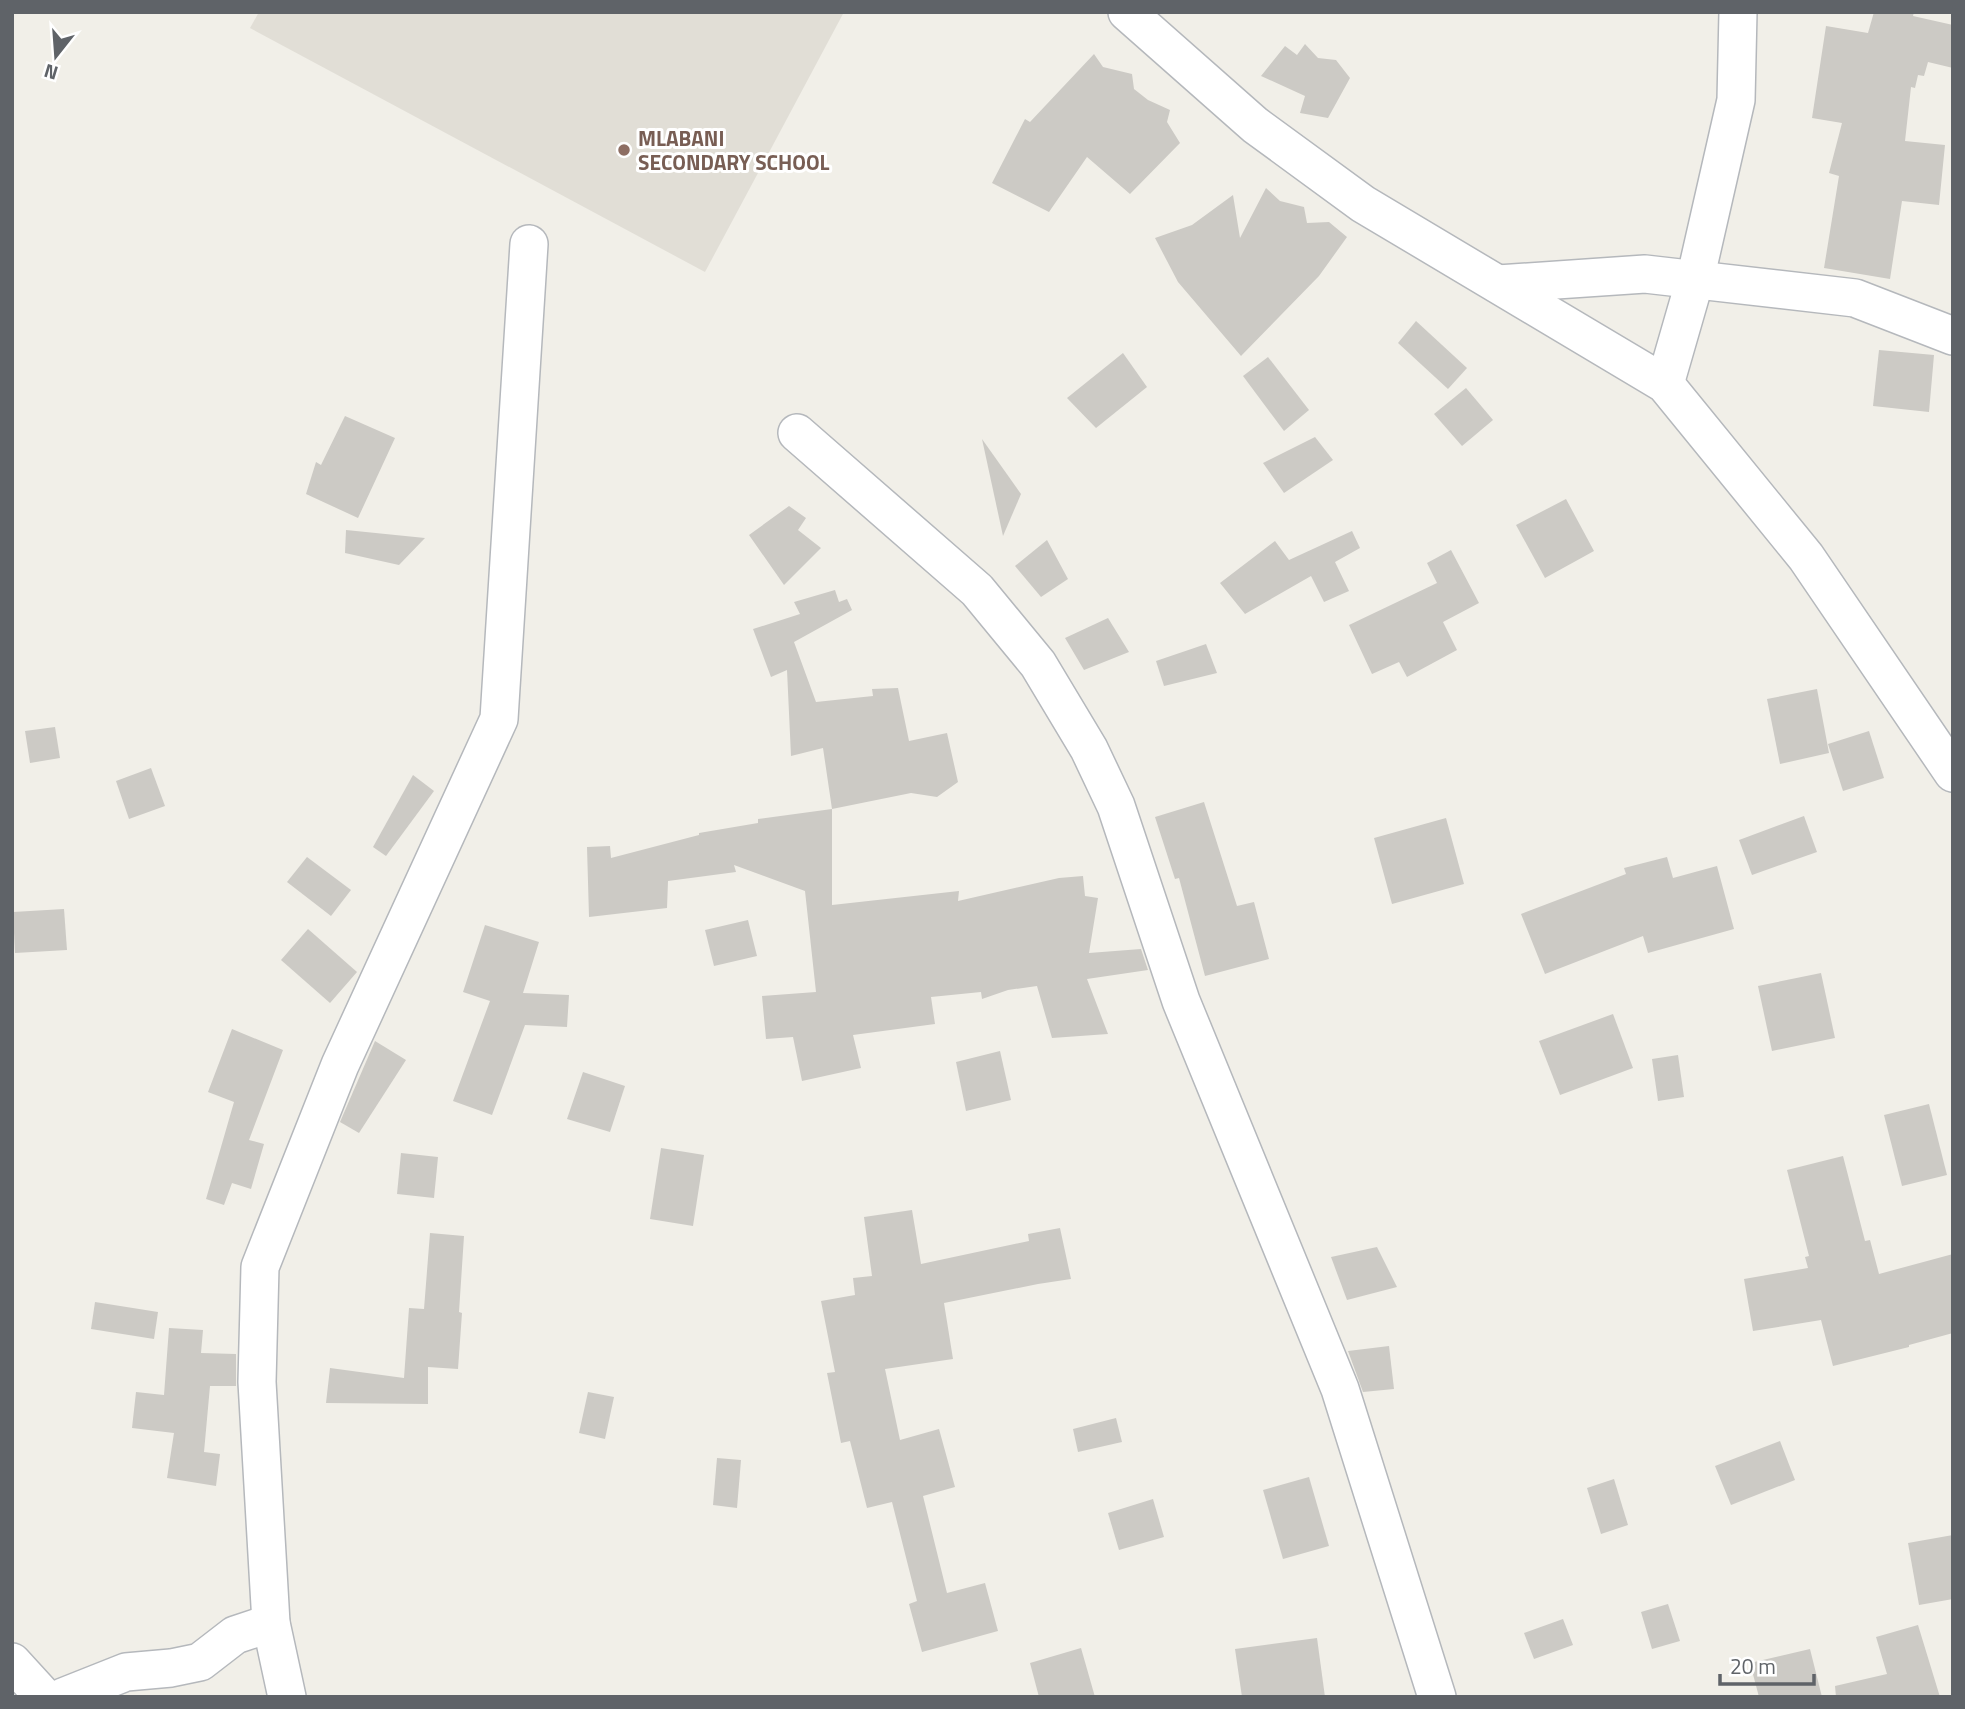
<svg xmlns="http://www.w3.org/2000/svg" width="1965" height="1709" font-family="'Titillium Web',sans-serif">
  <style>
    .education { fill: #e1ded6 }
    .building { fill: #cccac5 }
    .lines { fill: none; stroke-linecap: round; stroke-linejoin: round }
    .minor-casing { stroke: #b5b8bc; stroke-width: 40 }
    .minor { stroke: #fff; stroke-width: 37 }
    .education-dot { fill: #8d6e63; stroke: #fff; stroke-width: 2.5 }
    .labels { text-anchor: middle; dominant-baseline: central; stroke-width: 6; stroke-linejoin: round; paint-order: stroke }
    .education-label { font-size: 21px; font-weight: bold; fill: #785e54; stroke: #fff; text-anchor: start }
  </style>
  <rect width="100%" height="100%" fill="#f1efe8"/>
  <path class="education" d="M 259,12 L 844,12 L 705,272 L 250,28 Z"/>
  <g class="building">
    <path d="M 1874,12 L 1914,12 L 1913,16 L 1953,25 L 1953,68 L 1928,62 L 1924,76 L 1918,75 L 1915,88 L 1911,87 L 1905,141 L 1945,145 L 1939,205 L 1902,201 L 1890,279 L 1824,268 L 1839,176 L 1829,173 L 1842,123 L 1812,118 L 1826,26 L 1868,33 Z"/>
    <path d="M 1305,44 L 1318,58 L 1336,60 L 1350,78 L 1328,118 L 1300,113 L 1305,96 L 1261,76 L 1285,46 L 1297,55 Z"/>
    <path d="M 1094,54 L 1103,67 L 1132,74 L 1134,89 L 1148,100 L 1170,110 L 1167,122 L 1180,143 L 1130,194 L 1087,157 L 1049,212 L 992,183 L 1025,119 L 1030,122 Z"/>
    <path d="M 1266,188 L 1280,201 L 1304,207 L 1307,223 L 1329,222 L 1347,237 L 1319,276 L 1241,356 L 1178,282 L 1155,238 L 1192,225 L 1233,195 L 1240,238 Z"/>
    <path d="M 1416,321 L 1467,368 L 1448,389 L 1398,343 Z"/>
    <path d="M 1879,350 L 1934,355 L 1929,412 L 1873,406 Z"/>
    <path d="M 1123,353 L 1147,387 L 1096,428 L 1067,398 Z"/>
    <path d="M 1268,357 L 1309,410 L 1284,431 L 1243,376 Z"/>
    <path d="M 1466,388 L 1493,420 L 1462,446 L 1434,414 Z"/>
    <path d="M 345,416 L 395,438 L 358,518 L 306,494 L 316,462 L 321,465 Z"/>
    <path d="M 1315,437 L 1333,460 L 1284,493 L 1263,463 Z"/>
    <path d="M 982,439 L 1021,494 L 1003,536 Z"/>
    <path d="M 1566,499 L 1594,551 L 1545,578 L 1516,525 Z"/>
    <path d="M 789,506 L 806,518 L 798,530 L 821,548 L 784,585 L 749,535 Z"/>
    <path d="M 346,530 L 425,538 L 399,565 L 345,553 Z"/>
    <path d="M 1352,531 L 1360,548 L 1335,562 L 1349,591 L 1324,602 L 1311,576 L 1245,614 L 1220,583 L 1275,541 L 1289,560 Z"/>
    <path d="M 1047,540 L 1068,579 L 1041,597 L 1015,566 Z"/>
    <path d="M 1451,550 L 1479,603 L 1443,622 L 1457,650 L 1407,677 L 1399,662 L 1372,674 L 1349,625 L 1437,583 L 1427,563 Z"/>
    <path d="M 835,590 L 839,602 L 847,599 L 852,610 L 794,642 L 816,702 L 873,696 L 872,689 L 898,688 L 909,741 L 947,733 L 958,782 L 937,797 L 911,793 L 832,809 L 823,748 L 791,756 L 787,670 L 771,677 L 753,629 L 800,614 L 794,602 Z"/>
    <path d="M 1108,618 L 1129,652 L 1084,670 L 1065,638 Z"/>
    <path d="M 1206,644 L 1217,673 L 1164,686 L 1156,661 Z"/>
    <path d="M 1817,689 L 1829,753 L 1780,764 L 1767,699 Z"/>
    <path d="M 55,727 L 60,758 L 30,763 L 25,731 Z"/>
    <path d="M 1869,731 L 1884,778 L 1843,791 L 1828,744 Z"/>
    <path d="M 151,768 L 165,806 L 129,819 L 116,781 Z"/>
    <path d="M 413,775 L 434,791 L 386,856 L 373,847 Z"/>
    <path d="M 1204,802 L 1237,906 L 1254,902 L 1269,959 L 1205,976 L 1179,878 L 1175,879 L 1155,817 Z"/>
    <path d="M 832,809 L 832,905 L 959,891 L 958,901 L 1059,878 L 1083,876 L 1085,896 L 1098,898 L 1089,953 L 1141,949 L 1148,970 L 1087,979 L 1108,1034 L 1052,1038 L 1037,986 L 1008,990 L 982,999 L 981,992 L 931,997 L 935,1024 L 853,1035 L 861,1068 L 802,1081 L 793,1037 L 766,1039 L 762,996 L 816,992 L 805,891 L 734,865 L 736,872 L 668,881 L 667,908 L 589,917 L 587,847 L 610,846 L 611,858 L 699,835 L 699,833 L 758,823 L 758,819 Z"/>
    <path d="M 1804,816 L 1817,852 L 1752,875 L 1739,840 Z"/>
    <path d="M 1446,818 L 1464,884 L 1392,904 L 1374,838 Z"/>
    <path d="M 307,857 L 351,890 L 331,916 L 287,882 Z"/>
    <path d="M 1667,857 L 1673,878 L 1717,866 L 1734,929 L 1648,953 L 1643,936 L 1545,974 L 1521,914 L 1626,874 L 1624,868 Z"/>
    <path d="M 64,909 L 67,950 L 15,953 L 13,912 Z"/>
    <path d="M 748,920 L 757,956 L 714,966 L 705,930 Z"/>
    <path d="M 485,925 L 539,942 L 523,993 L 569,995 L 567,1027 L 525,1025 L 492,1115 L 453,1101 L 490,1001 L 463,992 Z"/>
    <path d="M 308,929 L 357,972 L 330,1003 L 281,960 Z"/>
    <path d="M 1821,973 L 1835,1038 L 1772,1051 L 1758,986 Z"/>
    <path d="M 1613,1014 L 1633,1068 L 1560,1095 L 1539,1041 Z"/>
    <path d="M 232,1029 L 283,1050 L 249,1140 L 264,1144 L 251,1189 L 232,1183 L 224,1205 L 206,1199 L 234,1102 L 208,1092 Z"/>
    <path d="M 375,1041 L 406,1060 L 359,1133 L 340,1122 Z"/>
    <path d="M 1000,1051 L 1011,1100 L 966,1111 L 956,1062 Z"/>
    <path d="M 1678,1055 L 1684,1097 L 1658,1101 L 1652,1059 Z"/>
    <path d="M 583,1072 L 625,1086 L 610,1132 L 567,1119 Z"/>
    <path d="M 1929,1104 L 1947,1175 L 1902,1186 L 1884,1115 Z"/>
    <path d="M 661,1148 L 704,1155 L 693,1226 L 650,1219 Z"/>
    <path d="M 401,1153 L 438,1157 L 434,1198 L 397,1194 Z"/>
    <path d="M 1843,1156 L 1865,1241 L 1870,1240 L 1879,1274 L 1953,1254 L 1953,1333 L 1909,1345 L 1909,1347 L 1833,1366 L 1821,1320 L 1753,1331 L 1744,1279 L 1808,1268 L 1805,1257 L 1809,1256 L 1787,1170 Z"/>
    <path d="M 912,1210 L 921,1264 L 1029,1241 L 1028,1234 L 1060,1228 L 1071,1279 L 1038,1284 L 944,1303 L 953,1359 L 885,1369 L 900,1440 L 939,1429 L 955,1487 L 923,1496 L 947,1593 L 985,1583 L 998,1631 L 922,1652 L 909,1604 L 917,1601 L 892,1502 L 867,1508 L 850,1441 L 841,1443 L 827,1373 L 835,1372 L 821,1301 L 855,1295 L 853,1278 L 872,1276 L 864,1217 Z"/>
    <path d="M 430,1233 L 464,1236 L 459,1312 L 462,1313 L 458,1369 L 428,1367 L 428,1404 L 326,1403 L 330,1368 L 404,1378 L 409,1308 L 424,1309 Z"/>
    <path d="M 1377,1247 L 1397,1287 L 1347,1300 L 1331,1257 Z"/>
    <path d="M 95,1302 L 158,1312 L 154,1339 L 91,1329 Z"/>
    <path d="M 169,1328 L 203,1330 L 201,1353 L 236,1354 L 236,1386 L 210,1386 L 204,1452 L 220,1454 L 216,1486 L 167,1478 L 174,1433 L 132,1428 L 136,1392 L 164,1395 Z"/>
    <path d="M 1389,1346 L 1394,1389 L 1363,1392 L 1348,1351 Z"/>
    <path d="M 588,1392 L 614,1397 L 605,1439 L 579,1433 Z"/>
    <path d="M 1116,1418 L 1122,1442 L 1078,1452 L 1073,1429 Z"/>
    <path d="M 1780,1441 L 1795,1480 L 1731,1505 L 1715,1466 Z"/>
    <path d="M 717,1458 L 741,1460 L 737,1508 L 713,1505 Z"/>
    <path d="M 1309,1477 L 1329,1546 L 1283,1559 L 1263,1490 Z"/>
    <path d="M 1614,1479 L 1628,1525 L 1601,1534 L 1587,1488 Z"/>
    <path d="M 1153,1499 L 1164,1537 L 1119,1550 L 1108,1513 Z"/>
    <path d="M 1953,1535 L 1953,1599 L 1919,1605 L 1908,1543 Z"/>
    <path d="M 1668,1604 L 1680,1641 L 1652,1649 L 1641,1612 Z"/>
    <path d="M 1563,1619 L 1573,1645 L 1534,1659 L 1524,1633 Z"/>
    <path d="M 1918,1625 L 1940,1697 L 1836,1697 L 1835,1686 L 1887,1674 L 1876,1637 Z"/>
    <path d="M 1317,1638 L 1325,1697 L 1242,1697 L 1235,1649 Z"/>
    <path d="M 1081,1648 L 1095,1697 L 1039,1697 L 1030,1663 Z"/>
    <path d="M 1810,1649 L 1822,1697 L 1759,1697 L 1750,1663 Z"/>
  </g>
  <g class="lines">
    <defs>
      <g id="minor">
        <path d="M 1127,12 L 1255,125 L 1363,204 L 1665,384 L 1806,557 L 1953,773"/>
        <path d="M 1498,284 L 1645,274 L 1855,298 L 1953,336"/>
        <path d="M 1665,384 L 1695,280 L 1736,100 L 1738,12"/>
        <path d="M 797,433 L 977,590 L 1038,664 L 1089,749 L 1116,806 L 1181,1001 L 1340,1389 L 1437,1697"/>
        <path d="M 12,1662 L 44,1697"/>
        <path d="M 63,1697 L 126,1672 L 171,1668 L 200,1662 L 235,1635 L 271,1623"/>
        <path d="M 287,1697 L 271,1623 L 257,1382 L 260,1267 L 340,1065 L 499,719 L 529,244"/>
      </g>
    </defs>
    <use href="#minor" class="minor-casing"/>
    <use href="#minor" class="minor"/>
  </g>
  <circle class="education-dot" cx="624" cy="150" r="7"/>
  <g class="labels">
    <g class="education-label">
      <text x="638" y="138">MLABANI<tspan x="638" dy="24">SECONDARY SCHOOL</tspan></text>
    </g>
  </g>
  <rect width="1965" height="1709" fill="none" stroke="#5f6368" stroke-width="28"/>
  <g transform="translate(56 56) rotate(197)" stroke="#ffffff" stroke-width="5" paint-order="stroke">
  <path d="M0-5L12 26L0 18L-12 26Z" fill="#5f6368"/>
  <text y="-10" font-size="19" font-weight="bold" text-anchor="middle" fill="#5f6368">N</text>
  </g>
  <path d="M1720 1674v10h94v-10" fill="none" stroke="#5f6368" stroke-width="3.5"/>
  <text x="1730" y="1674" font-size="21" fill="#5f6368" stroke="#ffffff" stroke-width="5" paint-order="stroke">20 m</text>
</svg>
